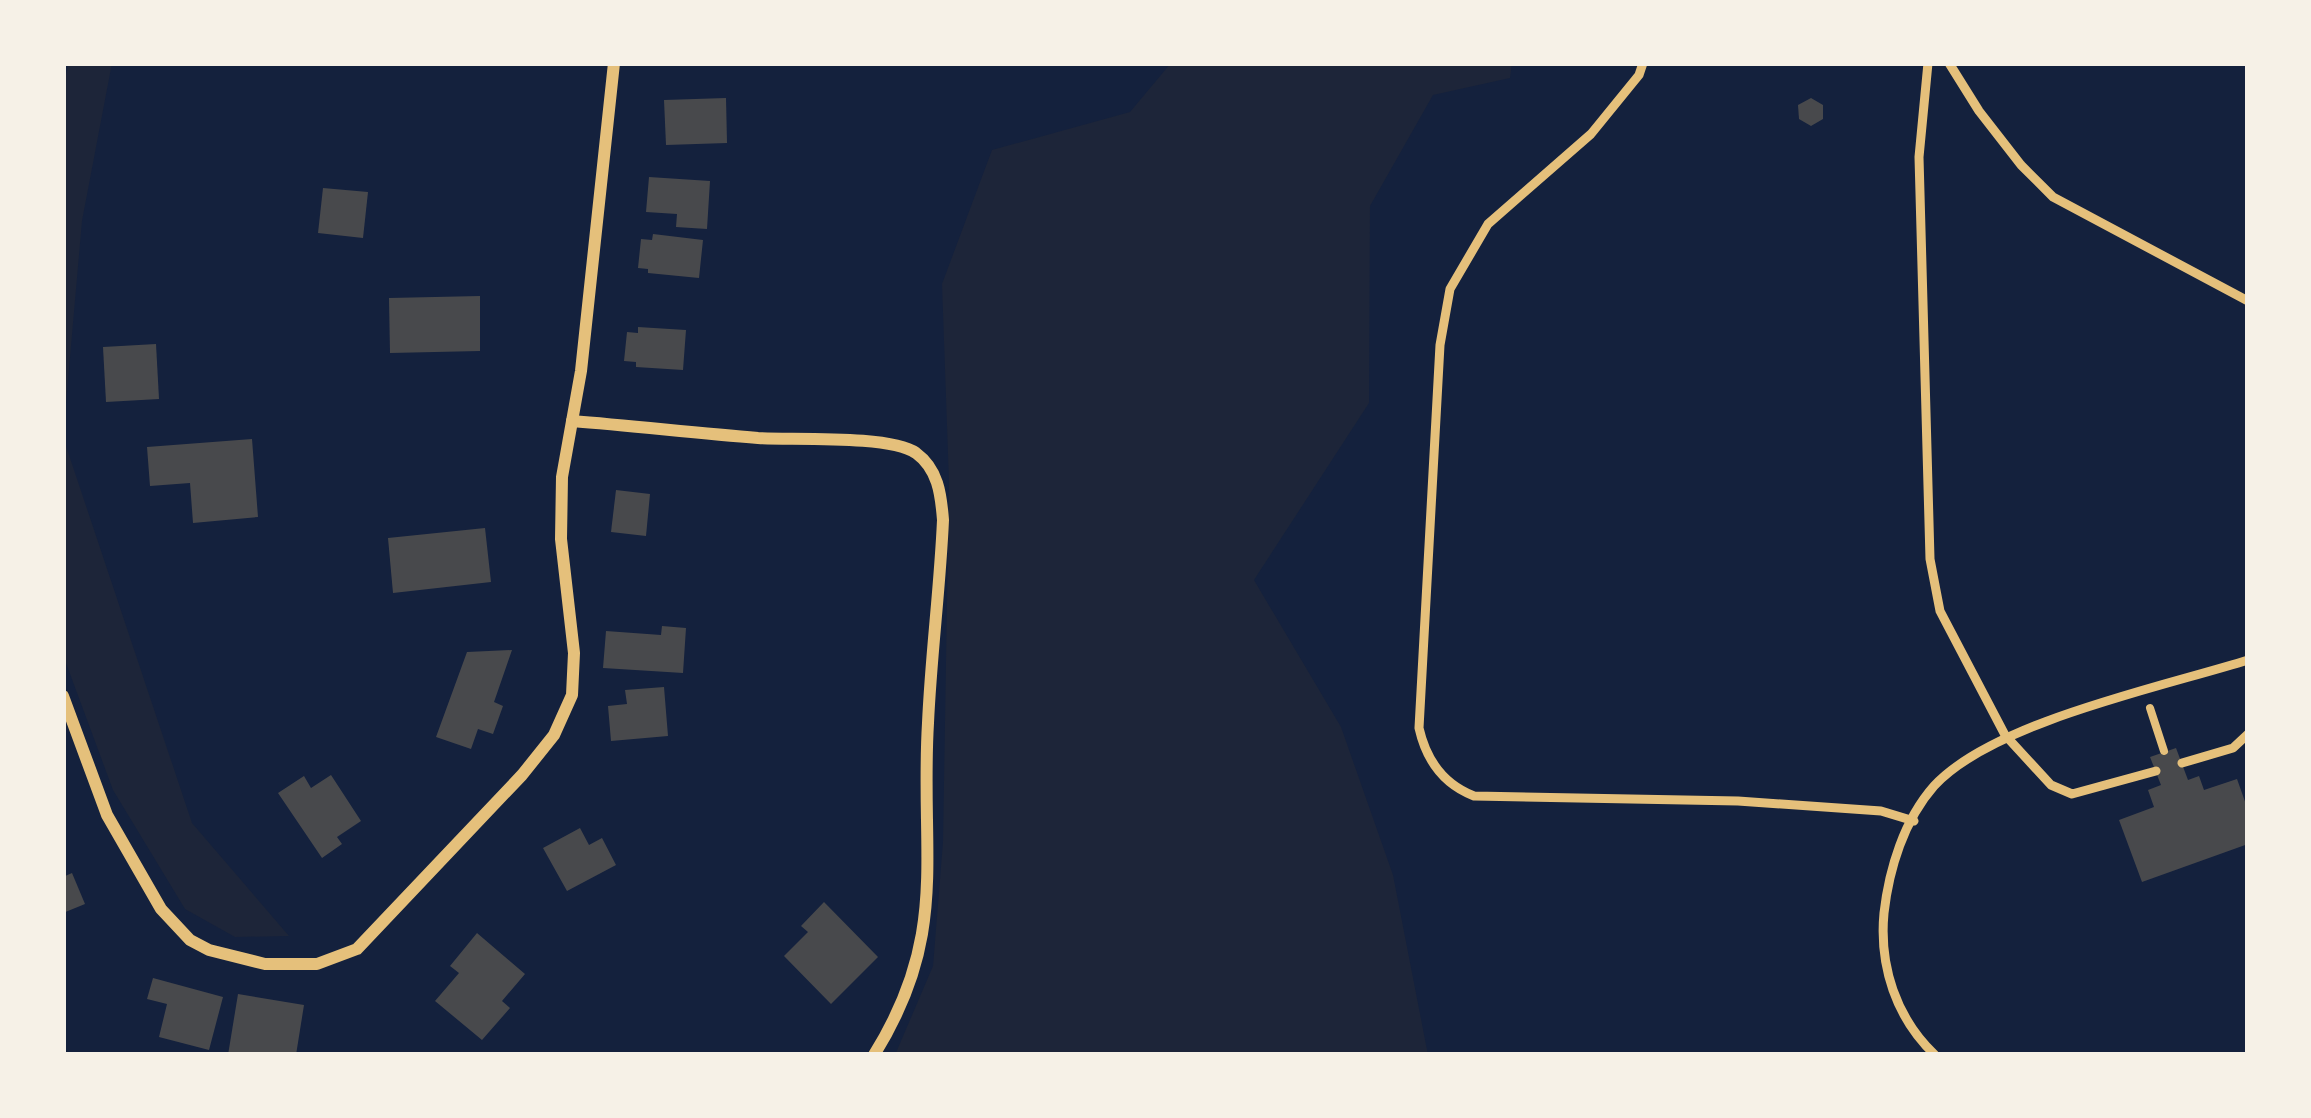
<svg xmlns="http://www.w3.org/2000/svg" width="2311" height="1118" font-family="'DM Sans',sans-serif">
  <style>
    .green { fill: #1d2539 }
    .building { fill: #48494c }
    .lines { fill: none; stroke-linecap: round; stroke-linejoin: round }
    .path { stroke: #e5c07b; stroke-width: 8 }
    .service { stroke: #e5c07b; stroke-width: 9 }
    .minor { stroke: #e5c07b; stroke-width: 12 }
  </style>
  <rect width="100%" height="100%" fill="#14213d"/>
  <g class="green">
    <path d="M 69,63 L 112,63 L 82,221 L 63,437 L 192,823 L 289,936 L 235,937 L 185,909 L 113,790 L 63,655 L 63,86 Z"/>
    <path d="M 1171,63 L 1512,63 L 1510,78 L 1433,95 L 1370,206 L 1369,403 L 1254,580 L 1341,727 L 1393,875 L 1428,1055 L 895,1055 L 933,966 L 943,842 L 949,482 L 942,284 L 992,150 L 1130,112 Z"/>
  </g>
  <g class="building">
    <path d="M 726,98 L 727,143 L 666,145 L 664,100 Z"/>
    <path d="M 1811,98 L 1823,105 L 1823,119 L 1811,126 L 1799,119 L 1798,105 Z"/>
    <path d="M 649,177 L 710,181 L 707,229 L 676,227 L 677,214 L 646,212 Z"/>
    <path d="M 323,188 L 368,192 L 363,238 L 318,233 Z"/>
    <path d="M 653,234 L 703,240 L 699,278 L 648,273 L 648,269 L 638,268 L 641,239 L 652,240 Z"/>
    <path d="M 480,296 L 480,351 L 390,353 L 389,298 Z"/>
    <path d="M 638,327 L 686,330 L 683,370 L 636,367 L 636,362 L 624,361 L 627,332 L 638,333 Z"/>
    <path d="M 156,344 L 159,399 L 106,402 L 103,347 Z"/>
    <path d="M 252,439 L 258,517 L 193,523 L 190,483 L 150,486 L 147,447 Z"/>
    <path d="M 616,490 L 650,494 L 646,536 L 611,532 Z"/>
    <path d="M 485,528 L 491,582 L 393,593 L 388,538 Z"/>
    <path d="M 662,626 L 686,628 L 683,673 L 603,668 L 606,631 L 661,635 Z"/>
    <path d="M 512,650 L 494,702 L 503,706 L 493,734 L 478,729 L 471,749 L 436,737 L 467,652 Z"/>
    <path d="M 664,687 L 668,736 L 611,741 L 608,706 L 627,704 L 625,690 Z"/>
    <path d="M 2176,748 L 2188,780 L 2199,776 L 2204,790 L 2237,779 L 2248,810 L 2248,844 L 2142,882 L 2119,820 L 2154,807 L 2148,790 L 2161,785 L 2150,757 Z"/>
    <path d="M 331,775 L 361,821 L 337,837 L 342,844 L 322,858 L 278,793 L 304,776 L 311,788 Z"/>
    <path d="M 580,828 L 589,845 L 602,838 L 616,865 L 567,891 L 543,848 Z"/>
    <path d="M 72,873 L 85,904 L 63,913 L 63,877 Z"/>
    <path d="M 824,902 L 878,957 L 831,1004 L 784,956 L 808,932 L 801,926 Z"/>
    <path d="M 477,933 L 525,974 L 502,1001 L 510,1008 L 482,1040 L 435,1001 L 459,973 L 450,966 Z"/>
    <path d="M 153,978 L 223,997 L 209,1050 L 159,1037 L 167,1004 L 147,999 Z"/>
    <path d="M 238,994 L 304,1005 L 296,1055 L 228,1055 Z"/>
  </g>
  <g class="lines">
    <path class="path" d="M 2150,708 L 2164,751"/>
    <g class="service">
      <path d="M 1643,63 L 1639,75 L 1591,134 L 1488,224 L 1450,289 L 1440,345 L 1419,728 C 1426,759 1443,784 1474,796 L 1738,801 L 1881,811 L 1914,821"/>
      <path d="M 1928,63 L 1919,157 L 1930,559 L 1940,611 L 2005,735 L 2051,785 L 2072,794 L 2156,771"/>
      <path d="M 1949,63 L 1979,111 L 2021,165 L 2053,197 L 2248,301"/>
      <path d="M 2182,763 L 2233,748 L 2248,734"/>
      <path d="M 1935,1055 C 1896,1018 1879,966 1884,913 C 1889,869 1904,820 1934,786 C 1993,722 2162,687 2248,660"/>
    </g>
    <g class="minor">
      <path d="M 572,421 C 634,426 696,433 758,438 C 793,440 890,435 916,453 C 938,469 941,494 943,520 C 940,588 931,655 928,723 C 920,856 950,933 874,1055"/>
      <path d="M 63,696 L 107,815 L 161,909 L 190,940 L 209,950 L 265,964 L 317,964 L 357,949 L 522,775 L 554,735 L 572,695 L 574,653 L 561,539 L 562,477 L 581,371 L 614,63"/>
    </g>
  </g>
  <rect width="2311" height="1118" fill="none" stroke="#f6f1e7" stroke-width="132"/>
</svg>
